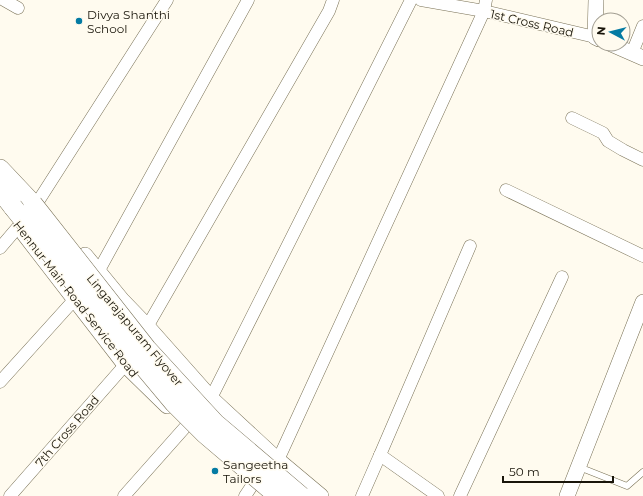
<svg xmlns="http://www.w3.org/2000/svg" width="643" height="496" font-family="Montserrat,sans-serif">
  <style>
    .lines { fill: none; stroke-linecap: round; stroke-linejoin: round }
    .service-casing { stroke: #797156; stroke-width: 7 }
    .minor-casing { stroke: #797156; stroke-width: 13 }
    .tertiary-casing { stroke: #797156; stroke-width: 16 }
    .primary-casing { stroke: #797156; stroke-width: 20 }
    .service { stroke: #fff; stroke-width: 6 }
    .minor { stroke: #fff; stroke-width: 12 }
    .tertiary { stroke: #fff; stroke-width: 15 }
    .primary { stroke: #fff; stroke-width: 19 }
    .primary-bridge-casing { stroke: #797156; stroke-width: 20; stroke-linecap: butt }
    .primary-bridge { stroke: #fff; stroke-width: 19 }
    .poi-dot { fill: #047ba3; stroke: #fffbef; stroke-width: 1.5 }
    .labels { text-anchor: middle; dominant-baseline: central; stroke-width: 3; stroke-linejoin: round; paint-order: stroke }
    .poi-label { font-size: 12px; fill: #19150a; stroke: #fffbef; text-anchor: start }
    .street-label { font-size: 12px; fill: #19150a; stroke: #fffbef }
  </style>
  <rect width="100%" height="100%" fill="#fffbef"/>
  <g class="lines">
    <defs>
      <path id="service" d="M 579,467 L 627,486 L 643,472"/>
      <g id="minor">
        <path d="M 4,0 L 18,8"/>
        <path d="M 421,0 L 484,11 L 595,37"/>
        <path d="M 632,53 L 643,26"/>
        <path d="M 572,118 L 603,133 L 608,141 L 623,150 L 643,160"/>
        <path d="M 506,190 L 643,256"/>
        <path d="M 39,200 L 167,0"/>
        <path d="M 0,248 L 18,227"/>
        <path d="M 98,272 L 248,0"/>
        <path d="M 143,334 L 329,11 L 333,0"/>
        <path d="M 0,382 L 74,300"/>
        <path d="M 10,496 L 125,365 L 130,357"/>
        <path d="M 124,496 L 211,398 L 411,0"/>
        <path d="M 245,496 L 253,484 L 278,460 L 484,11 L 486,0"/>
        <path d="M 362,496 L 380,455"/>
        <path d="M 438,496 L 380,455 L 470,246"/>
        <path d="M 460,496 L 562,277"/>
      </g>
      <g id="tertiary">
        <path d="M 596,0 L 595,37 L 599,39"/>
        <path d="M 611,44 L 643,58"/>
        <path d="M 24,234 L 125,365 L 167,406"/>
        <path d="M 85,255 L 122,300 L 148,327 L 211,398 L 278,460 L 321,496"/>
        <path d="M 567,496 L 643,302"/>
      </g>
      <g id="primary">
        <path d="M 0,169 L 33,204"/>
        <path d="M 0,190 L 13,207"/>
      </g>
    </defs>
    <use href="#service" class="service-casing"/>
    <use href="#minor" class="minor-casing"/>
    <use href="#tertiary" class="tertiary-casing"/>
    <use href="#primary" class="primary-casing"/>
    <use href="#service" class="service"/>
    <use href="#minor" class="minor"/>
    <use href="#tertiary" class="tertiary"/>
    <use href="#primary" class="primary"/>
    <defs>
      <g id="primary-bridge">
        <path d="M 33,204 L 147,349 L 202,409 L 215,423 L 301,496"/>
        <path d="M 13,207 L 97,311 L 174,403 L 205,434 L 278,496"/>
      </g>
    </defs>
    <use href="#primary-bridge" class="primary-bridge-casing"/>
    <use href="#primary-bridge" class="primary-bridge"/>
  </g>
  <g class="poi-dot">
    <circle cx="79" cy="21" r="4"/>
    <circle cx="215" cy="471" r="4"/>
  </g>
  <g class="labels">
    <g class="poi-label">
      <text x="87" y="14">Divya Shanthi<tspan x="87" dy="14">School</tspan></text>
      <text x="223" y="464">Sangeetha<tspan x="223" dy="14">Tailors</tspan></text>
    </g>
    <g class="street-label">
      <text transform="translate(532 23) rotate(13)">1st Cross Road</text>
      <text transform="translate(76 299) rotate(52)">Hennur Main Road Service Road</text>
      <text transform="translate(135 330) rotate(50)">Lingarajapuram Flyover</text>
      <text transform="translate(67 431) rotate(-49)">7th Cross Road</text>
    </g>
  </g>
  <g transform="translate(611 32) rotate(277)"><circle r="19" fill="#fffbef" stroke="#a39f93"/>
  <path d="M0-3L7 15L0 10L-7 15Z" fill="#047ba3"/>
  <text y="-6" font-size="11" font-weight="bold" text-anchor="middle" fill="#19150a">N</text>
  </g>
  <path d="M503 476v6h110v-6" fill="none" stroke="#19150a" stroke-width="2"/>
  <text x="509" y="476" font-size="12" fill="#19150a" stroke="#fffbef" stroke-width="3" paint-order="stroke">50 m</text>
</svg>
